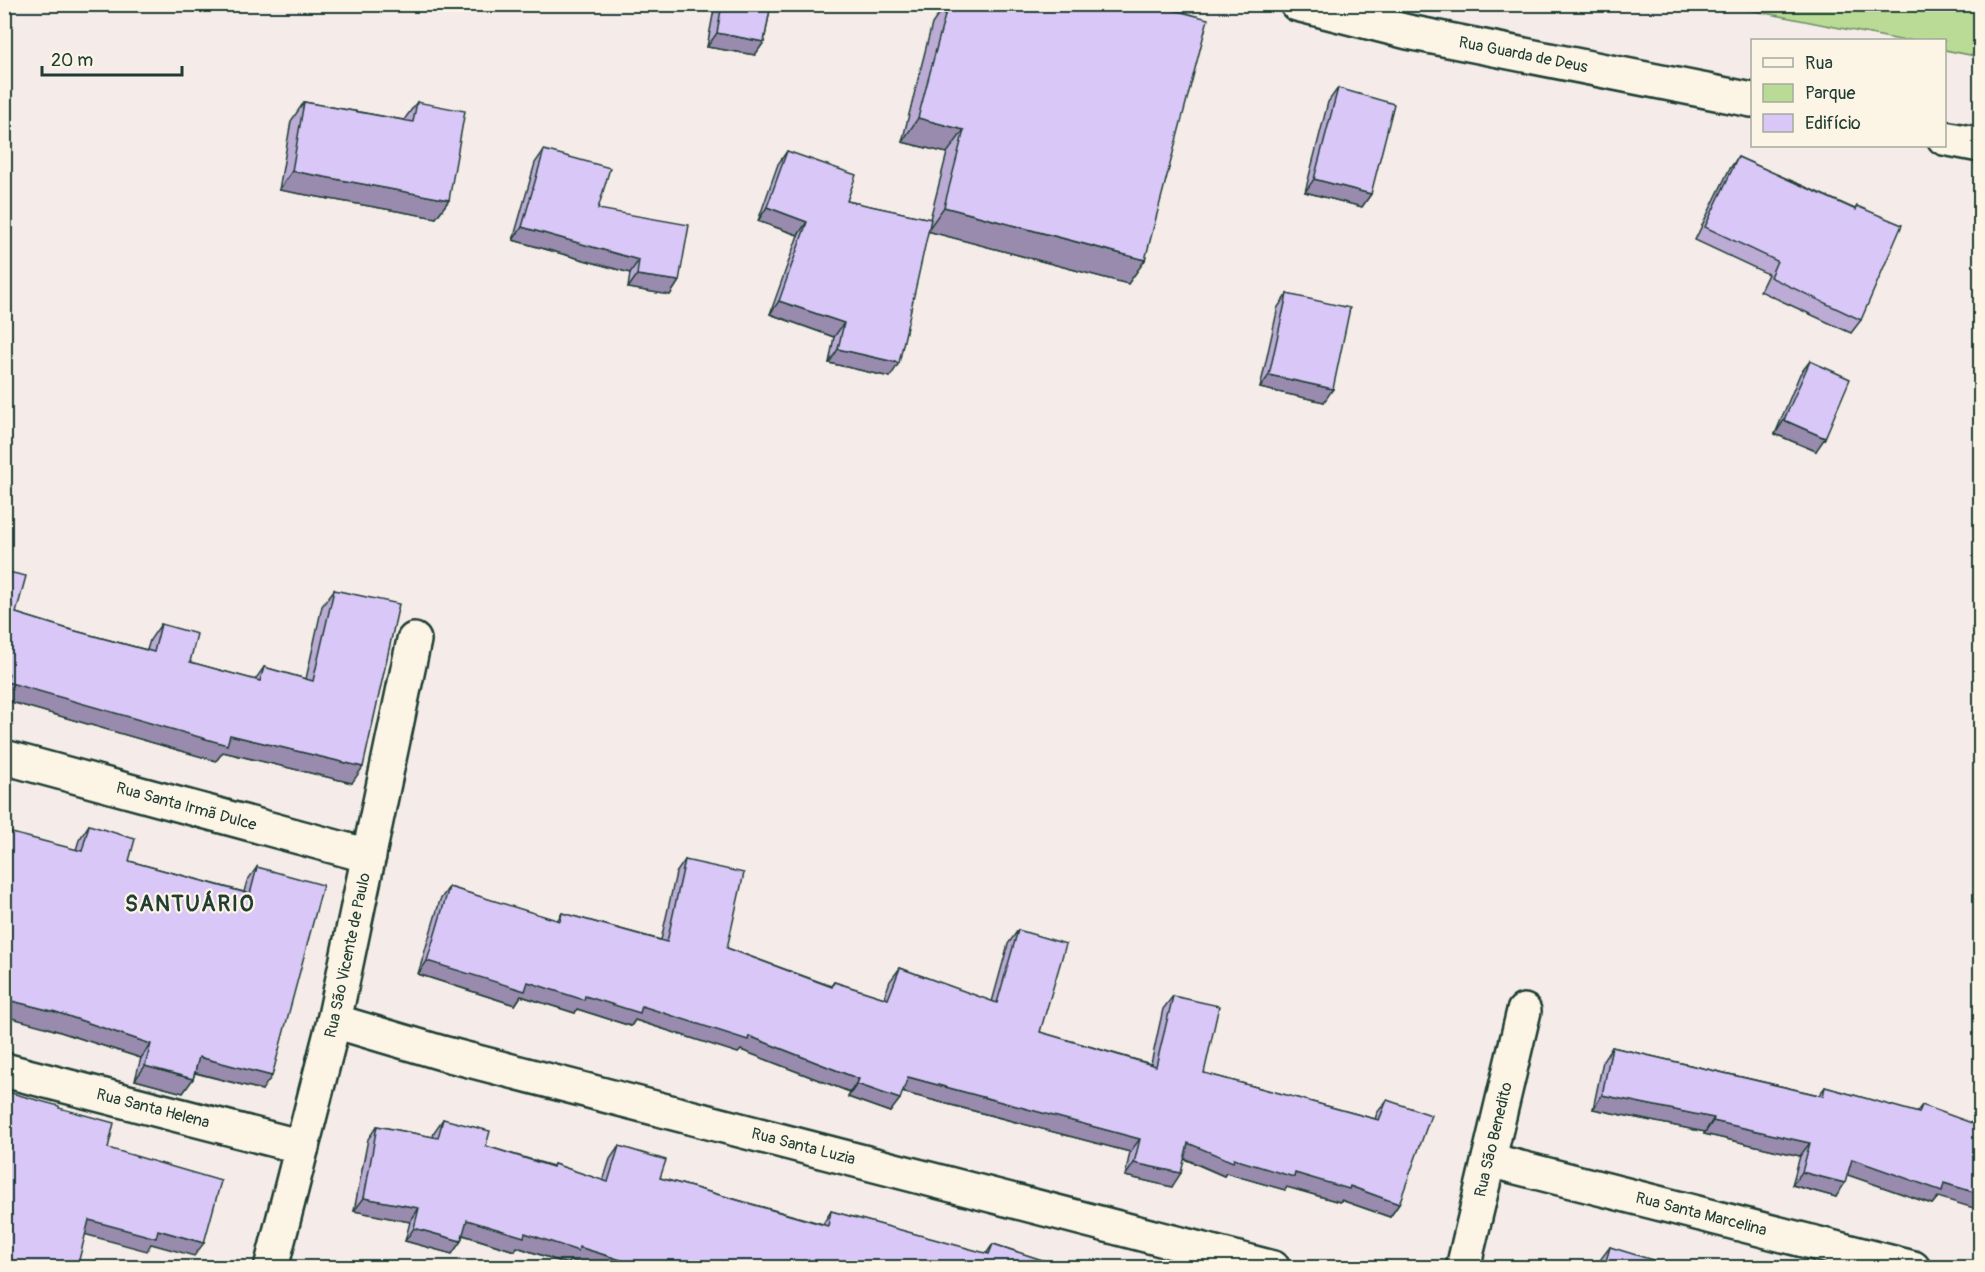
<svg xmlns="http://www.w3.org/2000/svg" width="1985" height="1272" font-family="Pangolin,sans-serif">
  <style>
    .green { fill: #b9db95; stroke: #6c8c64; stroke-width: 1.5 }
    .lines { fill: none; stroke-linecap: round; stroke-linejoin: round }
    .minor-casing { stroke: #1f3d34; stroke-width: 38 }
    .minor { stroke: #fcf5e5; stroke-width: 33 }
    .wall { fill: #bbabd5; stroke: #1f3d34; stroke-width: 1.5 }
    .shaded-wall { fill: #988bae; stroke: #1f3d34; stroke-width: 1.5 }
    .building { fill: #d9c7f8; stroke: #1f3d34; stroke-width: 1.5 }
    .labels { text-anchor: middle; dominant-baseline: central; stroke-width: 4.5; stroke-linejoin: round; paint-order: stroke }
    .street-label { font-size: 16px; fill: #1f3d34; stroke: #fcf5e5 }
    .district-label { font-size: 22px; font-weight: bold; letter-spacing: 1.5px; fill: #1f3d34; stroke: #fcf5e5 }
  </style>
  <rect width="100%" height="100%" fill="#f5ece9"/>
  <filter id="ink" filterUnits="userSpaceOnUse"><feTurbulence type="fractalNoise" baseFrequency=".0167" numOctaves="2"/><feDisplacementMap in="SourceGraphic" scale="12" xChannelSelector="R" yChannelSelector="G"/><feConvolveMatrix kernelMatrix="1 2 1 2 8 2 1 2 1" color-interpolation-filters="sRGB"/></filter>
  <g filter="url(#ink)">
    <path class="green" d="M 1725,5 L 1980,5 L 1980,57 L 1945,50 L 1944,40 L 1900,40 Z"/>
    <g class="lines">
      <defs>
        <g id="minor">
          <path id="s1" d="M 1297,4 L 1408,32 L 1752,100"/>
          <path d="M 1944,138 L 1980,145"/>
          <path id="s2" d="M 4,757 L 369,856"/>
          <path id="s3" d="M 334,1021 L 442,1053 L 1273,1268"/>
          <path id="s4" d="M 4,1070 L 302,1147"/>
          <path id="s5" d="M 1489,1160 L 1913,1268"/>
          <path id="s6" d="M 271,1268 L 334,1021 L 414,640"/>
          <path id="s7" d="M 1463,1268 L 1524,1011"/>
        </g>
      </defs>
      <use href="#minor" class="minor-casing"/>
      <use href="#minor" class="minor"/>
    </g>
    <g class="wall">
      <path d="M 715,4 L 771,4 L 764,42 L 755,55 L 707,47 Z"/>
      <path d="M 946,4 L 1151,4 L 1145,260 L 1128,284 L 928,231 L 890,377 L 829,363 L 834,337 L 770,314 L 798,235 L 758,221 L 778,164 L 787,151 L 847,201 L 930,219 L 947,153 L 902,142 L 932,24 Z"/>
      <path d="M 1338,88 L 1371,194 L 1362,207 L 1305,192 L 1328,102 Z"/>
      <path d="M 304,102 L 404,120 L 417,102 L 449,200 L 436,218 L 279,190 L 291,121 Z"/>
      <path d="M 544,150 L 598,209 L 679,281 L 670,295 L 628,288 L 630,273 L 513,240 L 535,163 Z"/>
      <path d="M 1738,157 L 1855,209 L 1857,206 L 1861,320 L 1851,333 L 1760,291 L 1768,274 L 1695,240 L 1729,170 Z"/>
      <path d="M 1287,294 L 1324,402 L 1260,388 L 1278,307 Z"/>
      <path d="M 1810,361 L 1816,451 L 1775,434 L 1800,374 Z"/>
      <path d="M 4,571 L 16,613 L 68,629 L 147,650 L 150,640 L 161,624 L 190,662 L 255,680 L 264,667 L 306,679 L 322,606 L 334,590 L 352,783 L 223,752 L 216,761 L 4,700 Z"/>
      <path d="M 89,825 L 129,861 L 244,892 L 247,881 L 257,867 L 262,1090 L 195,1073 L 193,1079 L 183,1093 L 135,1080 L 141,1058 L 45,1027 L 76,850 L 79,840 Z"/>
      <path d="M 685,860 L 727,948 L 831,986 L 834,982 L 884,998 L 890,981 L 900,968 L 992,1002 L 1008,944 L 1018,930 L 1040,1032 L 1151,1064 L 1163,1009 L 1173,996 L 1204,1073 L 1375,1119 L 1377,1113 L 1387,1100 L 1399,1204 L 1390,1217 L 1341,1200 L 1340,1202 L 1287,1187 L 1285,1190 L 1226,1173 L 1224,1176 L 1184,1159 L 1172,1187 L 1125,1176 L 1130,1152 L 902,1092 L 890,1112 L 848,1097 L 850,1092 L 741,1050 L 738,1053 L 635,1020 L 631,1026 L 577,1009 L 575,1013 L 521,996 L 515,1005 L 418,974 L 440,900 L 449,887 L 557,921 L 562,913 L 661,940 L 676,873 Z"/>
      <path d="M 1612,1047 L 1819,1095 L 1825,1087 L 1916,1113 L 1922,1105 L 1938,1197 L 1932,1204 L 1847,1174 L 1836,1197 L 1792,1185 L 1800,1156 L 1704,1134 L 1705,1132 L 1593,1109 L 1603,1061 Z"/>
      <path d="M 443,1119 L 486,1146 L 553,1166 L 554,1164 L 603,1181 L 610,1159 L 619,1146 L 660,1178 L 823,1224 L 831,1211 L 986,1254 L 993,1244 L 1067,1268 L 594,1268 L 571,1260 L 568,1264 L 517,1247 L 515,1251 L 463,1235 L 461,1241 L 452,1254 L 405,1241 L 410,1222 L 354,1211 L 368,1139 L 377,1126 L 433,1137 L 434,1132 Z"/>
      <path d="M 1610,1247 L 1654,1268 L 1598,1268 L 1600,1260 Z"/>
    </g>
    <g class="shaded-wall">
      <path d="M 717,33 L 764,42 L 755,55 L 707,47 Z"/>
      <path d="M 918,118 L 964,130 L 947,153 L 902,142 Z"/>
      <path d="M 292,171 L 449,200 L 436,218 L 279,190 Z"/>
      <path d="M 1314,179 L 1371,194 L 1362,207 L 1305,192 Z"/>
      <path d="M 767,207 L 807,222 L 798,235 L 758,221 Z"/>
      <path d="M 944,207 L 1145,260 L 1128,284 L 927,231 Z"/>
      <path d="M 522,227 L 639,260 L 630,273 L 513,240 Z"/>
      <path d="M 637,275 L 679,281 L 670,295 L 628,288 Z"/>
      <path d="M 779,301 L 844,323 L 834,337 L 770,314 Z"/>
      <path d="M 838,349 L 899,363 L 890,377 L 829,363 Z"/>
      <path d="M 1269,375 L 1333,389 L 1324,402 L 1260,388 Z"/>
      <path d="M 1784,420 L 1825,438 L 1816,451 L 1775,434 Z"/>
      <path d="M 4,673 L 9,674 L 4,681 Z"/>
      <path d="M 7,682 L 230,735 L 363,767 L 352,783 L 223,752 L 216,761 L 4,700 L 4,686 Z"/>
      <path d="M 427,961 L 528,982 L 585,996 L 642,1006 L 749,1036 L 859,1079 L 850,1092 L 741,1050 L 738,1053 L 635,1020 L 631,1026 L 577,1009 L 575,1013 L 521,996 L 515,1005 L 418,974 Z"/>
      <path d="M 4,999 L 56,1012 L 151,1044 L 141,1058 L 45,1027 L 4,1016 Z"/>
      <path d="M 199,1057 L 272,1076 L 262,1090 L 189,1071 Z"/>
      <path d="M 145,1066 L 193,1079 L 183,1093 L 135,1080 Z"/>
      <path d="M 908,1077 L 1140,1139 L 1130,1152 L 898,1091 Z"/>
      <path d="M 857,1084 L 900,1099 L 890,1112 L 848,1097 Z"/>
      <path d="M 1602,1095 L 1714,1118 L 1705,1132 L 1593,1109 Z"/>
      <path d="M 1713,1121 L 1810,1143 L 1800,1156 L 1704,1134 Z"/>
      <path d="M 1188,1143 L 1234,1159 L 1350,1186 L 1399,1204 L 1390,1217 L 1341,1200 L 1340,1202 L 1287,1187 L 1285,1190 L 1226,1173 L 1224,1176 L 1179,1156 Z"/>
      <path d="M 1852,1159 L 1944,1183 L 1980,1194 L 1980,1210 L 1938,1197 L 1932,1204 L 1842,1173 Z"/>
      <path d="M 1134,1163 L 1181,1173 L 1172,1187 L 1125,1176 Z"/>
      <path d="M 1802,1172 L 1845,1183 L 1836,1197 L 1792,1185 Z"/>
      <path d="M 364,1198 L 419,1208 L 410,1222 L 354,1211 Z"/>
      <path d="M 89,1220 L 158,1230 L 204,1243 L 194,1256 L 151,1244 L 147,1251 L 80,1233 Z"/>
      <path d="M 467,1220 L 525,1233 L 579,1247 L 647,1268 L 594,1268 L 571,1260 L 568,1264 L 517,1247 L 515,1251 L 457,1233 Z"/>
      <path d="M 414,1228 L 461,1241 L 452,1254 L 405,1241 Z"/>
    </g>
    <g class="building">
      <path d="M 722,4 L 771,4 L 764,42 L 717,33 Z"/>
      <path d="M 948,4 L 964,4 L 976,8 L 977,4 L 1151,4 L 1208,19 L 1145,260 L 944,207 L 964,130 L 918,118 Z"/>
      <path d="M 1338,88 L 1394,104 L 1371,194 L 1314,179 Z"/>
      <path d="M 304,102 L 413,122 L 417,102 L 465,111 L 449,200 L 292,171 Z"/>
      <path d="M 544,150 L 610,168 L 598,209 L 689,225 L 679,281 L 637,275 L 639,260 L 522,227 Z"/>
      <path d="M 787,151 L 856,175 L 847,201 L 931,219 L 899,363 L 838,349 L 844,323 L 779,301 L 807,222 L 767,207 Z"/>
      <path d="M 1738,157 L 1856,210 L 1857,206 L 1902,225 L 1861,320 L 1770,277 L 1777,261 L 1705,227 Z"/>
      <path d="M 1287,294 L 1350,308 L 1333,389 L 1269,375 Z"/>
      <path d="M 1810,361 L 1850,379 L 1825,438 L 1784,420 Z"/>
      <path d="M 4,571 L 26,576 L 16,613 L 68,629 L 154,652 L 161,624 L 197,634 L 190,662 L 260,681 L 264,667 L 313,681 L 334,590 L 399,604 L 363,767 L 230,735 L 227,745 L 7,682 L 9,674 L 4,673 Z"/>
      <path d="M 89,825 L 135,839 L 129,861 L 250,894 L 257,867 L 323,885 L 272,1076 L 199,1057 L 193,1079 L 145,1066 L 151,1044 L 56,1012 L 4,999 L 4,831 L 82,851 Z"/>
      <path d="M 685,860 L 744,873 L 727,948 L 832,987 L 834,982 L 888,999 L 900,968 L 997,1003 L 1018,930 L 1066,944 L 1040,1032 L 1156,1066 L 1173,996 L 1219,1006 L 1204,1073 L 1379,1120 L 1387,1100 L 1431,1115 L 1399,1204 L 1350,1186 L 1349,1189 L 1295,1173 L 1294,1177 L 1234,1159 L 1233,1162 L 1188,1143 L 1181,1173 L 1134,1163 L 1140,1139 L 908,1077 L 900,1099 L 857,1084 L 859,1079 L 749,1036 L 748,1040 L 642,1006 L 640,1013 L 585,996 L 584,1000 L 528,982 L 525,991 L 427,961 L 449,887 L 560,921 L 562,913 L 667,942 Z"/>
      <path d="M 1612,1047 L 1823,1096 L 1825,1087 L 1919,1113 L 1922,1105 L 1980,1126 L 1980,1194 L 1944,1183 L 1942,1191 L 1852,1159 L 1845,1183 L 1802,1172 L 1810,1143 L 1713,1121 L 1714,1118 L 1602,1095 Z"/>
      <path d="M 4,1091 L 59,1106 L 59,1108 L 114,1123 L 108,1148 L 221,1181 L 204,1243 L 158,1230 L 156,1238 L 89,1220 L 77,1268 L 4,1268 Z"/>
      <path d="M 443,1119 L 490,1131 L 486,1146 L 553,1167 L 554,1164 L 608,1182 L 619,1146 L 666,1160 L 660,1178 L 828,1226 L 831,1211 L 989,1254 L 993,1244 L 1067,1268 L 647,1268 L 579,1247 L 578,1251 L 525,1233 L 524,1237 L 467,1220 L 461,1241 L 414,1228 L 419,1208 L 364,1198 L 377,1126 L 438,1138 Z"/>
      <path d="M 1610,1247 L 1656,1261 L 1654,1268 L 1604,1268 Z"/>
      <path d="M 1547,1263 L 1564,1268 L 1546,1268 Z"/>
    </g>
  </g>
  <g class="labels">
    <g class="street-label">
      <text stroke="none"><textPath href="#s1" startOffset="232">Rua Guarda de Deus</textPath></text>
      <text stroke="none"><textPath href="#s2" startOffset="189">Rua Santa Irmã Dulce</textPath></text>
      <text stroke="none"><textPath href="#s6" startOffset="322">Rua São Vicente de Paulo</textPath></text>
      <text stroke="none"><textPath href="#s4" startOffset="154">Rua Santa Helena</textPath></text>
      <text stroke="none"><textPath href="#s7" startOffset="132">Rua São Benedito</textPath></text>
      <text stroke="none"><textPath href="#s3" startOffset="486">Rua Santa Luzia</textPath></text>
      <text stroke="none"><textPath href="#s5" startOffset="219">Rua Santa Marcelina</textPath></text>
    </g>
    <g class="district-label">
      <text x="190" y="904">SANTUÁRIO</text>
    </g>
  </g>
  <rect width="1985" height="1272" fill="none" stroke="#fcf5e5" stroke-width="24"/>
  <rect x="12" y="12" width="1961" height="1248" fill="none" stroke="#1f3d34" stroke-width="2" filter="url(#ink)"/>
  <rect x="1751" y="39" width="195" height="108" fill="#fcf5e5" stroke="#a4ab9e" stroke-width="1.5"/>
  <rect x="1763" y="58" width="30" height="9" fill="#fcf5e5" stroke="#a4ab9e" stroke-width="1.5"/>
  <text x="1805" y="69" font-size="18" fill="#1f3d34">Rua</text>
  <rect x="1763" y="84" width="30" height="18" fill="#b9db95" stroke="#a4ab9e" stroke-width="1.5"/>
  <text x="1805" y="99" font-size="18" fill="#1f3d34">Parque</text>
  <rect x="1763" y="114" width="30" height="18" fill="#d9c7f8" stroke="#a4ab9e" stroke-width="1.5"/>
  <text x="1805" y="129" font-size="18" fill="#1f3d34">Edifício</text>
  <path d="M42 66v9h140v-9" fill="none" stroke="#1f3d34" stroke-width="3"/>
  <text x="51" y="66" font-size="18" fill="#1f3d34" stroke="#fcf5e5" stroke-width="4.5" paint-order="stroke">20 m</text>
</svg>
